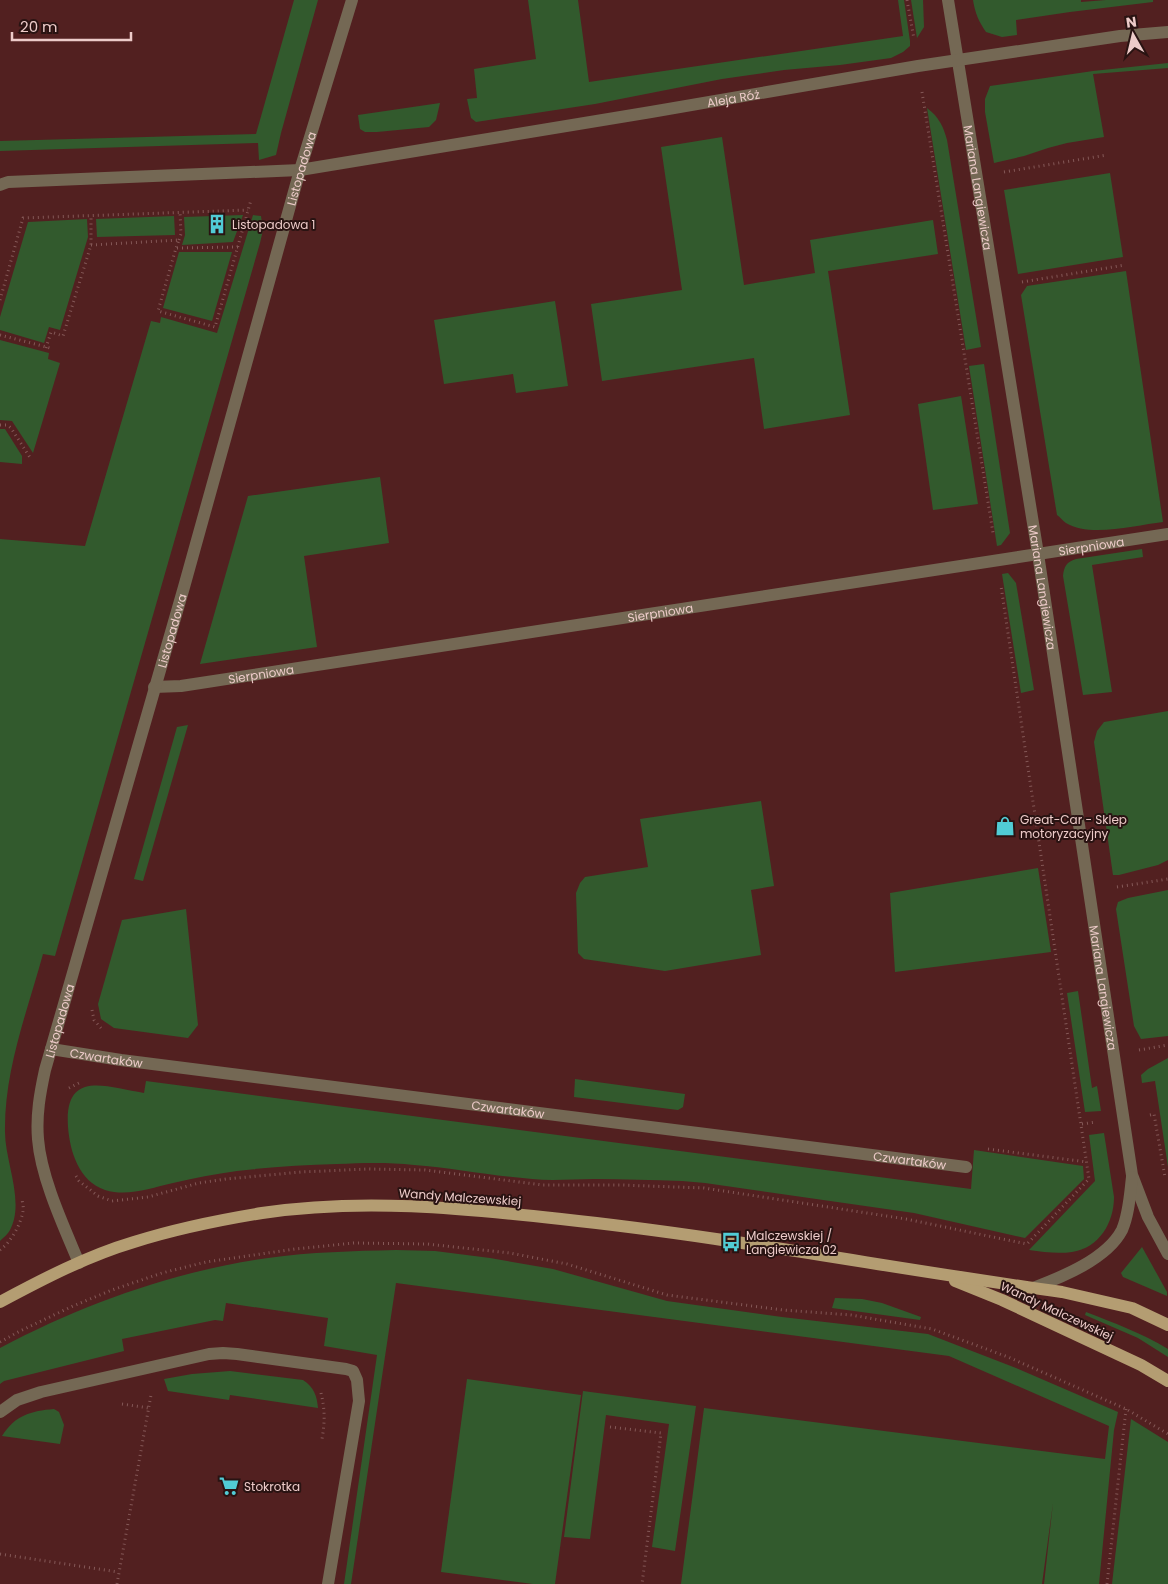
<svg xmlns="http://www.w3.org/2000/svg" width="1168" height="1584" font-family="Poppins,sans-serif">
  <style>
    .green { fill: #325a2d }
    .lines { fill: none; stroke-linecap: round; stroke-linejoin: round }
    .path { stroke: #845857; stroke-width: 3; stroke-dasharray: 1 4; stroke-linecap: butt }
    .minor { stroke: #746854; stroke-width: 12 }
    .major { stroke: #b49d72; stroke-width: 12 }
    .labels { text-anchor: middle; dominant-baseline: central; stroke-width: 4; stroke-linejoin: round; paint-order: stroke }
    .street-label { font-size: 12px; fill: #edcbc9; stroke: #291312 }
    .poi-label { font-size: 12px; fill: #edcbc9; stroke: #291312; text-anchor: start }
  </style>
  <rect width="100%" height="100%" fill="#522020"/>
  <g class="green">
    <path d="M 294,0 L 318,0 L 281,133 L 276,155 L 259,160 L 258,143 L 0,151 L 0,141 L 256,134 Z"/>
    <path d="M 528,0 L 578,0 L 589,82 L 903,36 L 898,0 L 904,0 L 910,41 L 910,46 L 903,52 L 891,58 L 840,65 L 784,70 L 722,79 L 595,104 L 476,122 L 471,118 L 467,99 L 477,98 L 474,69 L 536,59 Z"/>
    <path d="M 911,0 L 923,0 L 924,27 L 917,38 Z"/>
    <path d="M 973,0 L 1081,0 L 1081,2 L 1106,0 L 1153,0 L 1153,2 L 1070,12 L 1016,20 L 1017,35 L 1002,37 L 986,32 C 979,22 975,13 973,0 Z"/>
    <path d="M 1168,63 L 1168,68 L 1093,74 L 1104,137 L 1067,143 L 1048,148 L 1024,156 L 994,163 L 985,112 L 985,99 L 990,86 L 1093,71 Z"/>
    <path d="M 440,103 L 436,120 L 429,127 L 377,132 L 365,132 L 360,129 L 358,115 Z"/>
    <path d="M 927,108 C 939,117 943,126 947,140 L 981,347 L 966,350 Z"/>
    <path d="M 722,137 L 744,285 L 815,273 L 810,240 L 933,220 L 938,254 L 828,271 L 850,415 L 764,429 L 754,358 L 602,381 L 591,304 L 682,290 L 661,147 Z"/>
    <path d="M 1110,173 L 1123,257 L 1018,274 L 1004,190 Z"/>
    <path d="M 243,215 L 233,242 L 182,245 L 185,235 L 184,217 Z"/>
    <path d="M 253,215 L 261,216 L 263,230 L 260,243 L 55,956 L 43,954 C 27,1012 4,1071 5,1132 C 5,1162 25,1202 10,1230 C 8,1234 3,1238 0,1241 L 0,539 L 85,546 L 151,321 L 160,323 L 161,317 L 217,333 Z"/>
    <path d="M 174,216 L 175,235 L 97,237 L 96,219 Z"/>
    <path d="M 87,219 L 88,237 L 60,330 L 49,327 L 44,343 L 0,330 L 0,317 L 28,222 Z"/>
    <path d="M 179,252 L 232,252 L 212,321 L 163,308 Z"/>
    <path d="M 1126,271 L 1163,522 C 1136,525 1090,538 1066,523 C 1063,521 1060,517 1057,515 L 1021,295 L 1027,286 Z"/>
    <path d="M 555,301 L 568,386 L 516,393 L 513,374 L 444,384 L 434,320 Z"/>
    <path d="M 0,340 L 49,353 L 48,359 L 60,363 L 33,453 L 12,421 L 0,420 Z"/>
    <path d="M 984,364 L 1010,533 L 1001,545 L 997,546 L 969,366 Z"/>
    <path d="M 961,396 L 978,504 L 933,510 L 918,404 Z"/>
    <path d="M 0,429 L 5,429 L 22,456 L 22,464 L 0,462 Z"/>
    <path d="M 380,477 L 389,543 L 304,556 L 317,647 L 200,664 L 248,496 Z"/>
    <path d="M 1142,549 L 1143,557 L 1092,565 L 1112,692 L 1083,695 L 1063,576 C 1064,567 1066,562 1076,559 Z"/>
    <path d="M 1008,573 L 1016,583 L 1034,690 L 1021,693 L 1002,574 Z"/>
    <path d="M 1168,711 L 1168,860 L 1158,865 L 1119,875 L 1113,875 L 1094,742 L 1097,731 L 1104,722 Z"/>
    <path d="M 188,725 L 143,881 L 134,879 L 177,727 Z"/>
    <path d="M 761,801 L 774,886 L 751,890 L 761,955 L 665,971 L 584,959 L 578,953 L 576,893 L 580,883 L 585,877 L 648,867 L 640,819 Z"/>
    <path d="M 1038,868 L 1051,952 L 895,972 L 890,893 Z"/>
    <path d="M 1168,890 L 1168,1036 L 1141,1039 L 1134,1026 L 1116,909 L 1118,902 L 1128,898 Z"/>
    <path d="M 186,909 L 198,1025 L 188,1038 L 114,1028 L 101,1019 L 98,1004 L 122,920 Z"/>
    <path d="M 1078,991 L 1092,1088 L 1097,1086 L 1101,1111 L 1085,1112 L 1067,993 Z"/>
    <path d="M 1168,1058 L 1168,1167 L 1155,1081 L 1142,1083 L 1141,1075 L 1148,1069 Z"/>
    <path d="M 575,1079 L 685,1094 L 683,1107 L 678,1110 L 574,1097 Z"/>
    <path d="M 146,1081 L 971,1189 L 974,1150 L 1083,1166 L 1084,1179 L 1025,1238 L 914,1213 L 705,1183 L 682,1181 C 653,1180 623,1179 594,1179 C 573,1179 553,1181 532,1179 C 493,1176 453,1168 414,1165 C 388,1162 362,1163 337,1164 C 303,1165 270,1167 237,1171 C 215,1174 194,1178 173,1183 C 150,1188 128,1197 105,1190 C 79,1181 70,1152 68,1127 C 64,1069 106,1087 144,1093 Z"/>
    <path d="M 1104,1133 L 1114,1197 C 1114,1223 1099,1248 1072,1252 C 1058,1254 1043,1252 1029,1250 L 1095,1181 L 1089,1135 Z"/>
    <path d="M 1142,1247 L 1167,1292 L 1167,1296 L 1123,1277 L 1121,1273 Z"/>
    <path d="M 396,1250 L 435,1251 L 490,1258 L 553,1269 L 667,1301 L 782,1317 L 928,1334 L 1016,1368 L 1118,1412 L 1114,1430 L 1099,1584 L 1044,1584 L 1053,1503 L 1042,1584 L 681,1584 L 704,1408 L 1105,1459 L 1109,1426 L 949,1356 L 396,1283 L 351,1584 L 344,1584 L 377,1355 L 324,1346 L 328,1318 L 226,1303 L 223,1321 L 215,1320 L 122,1339 L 124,1351 L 4,1381 L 0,1384 L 0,1348 C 83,1304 175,1271 268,1258 C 311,1252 353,1251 396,1250 Z"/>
    <path d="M 835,1298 L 862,1299 L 882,1303 L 921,1317 L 920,1320 L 832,1308 Z"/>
    <path d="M 1086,1312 C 1114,1323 1142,1333 1168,1349 L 1168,1357 L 1138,1338 L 1085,1315 Z"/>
    <path d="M 230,1371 L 303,1380 C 314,1387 317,1396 318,1408 L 230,1395 L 229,1400 L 168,1391 L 164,1379 L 192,1374 Z"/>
    <path d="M 467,1379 L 581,1395 L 555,1584 L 533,1584 L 441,1572 Z"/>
    <path d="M 583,1391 L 696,1406 L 675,1551 L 652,1547 L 669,1424 L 606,1415 L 590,1539 L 564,1537 Z"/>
    <path d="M 54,1409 L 59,1412 L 64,1425 L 60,1444 L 2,1436 C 15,1415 31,1411 54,1409 Z"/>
    <path d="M 1131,1419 L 1168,1442 L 1168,1584 L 1112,1584 Z"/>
  </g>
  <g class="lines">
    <g class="path">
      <path d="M 907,0 L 914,39"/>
      <path d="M 922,92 L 993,533"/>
      <path d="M 1004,172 L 1107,155"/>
      <path d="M 179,240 L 181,234 L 180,212"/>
      <path d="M 91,245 L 179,240 L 176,248"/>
      <path d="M 238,247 L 176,248 L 158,311 L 215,327 L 251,200"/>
      <path d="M 1022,282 L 1125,265"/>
      <path d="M 0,300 L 23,218 L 248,210"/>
      <path d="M 0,335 L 50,348"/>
      <path d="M 46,348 L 51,332 L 63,336 L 91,245 L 91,215"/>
      <path d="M 0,425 L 7,425 L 11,428 L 31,459"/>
      <path d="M 1117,887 L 1168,879"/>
      <path d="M 92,1010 L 94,1020 L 101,1028"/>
      <path d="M 1139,1050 L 1168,1045"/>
      <path d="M 69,1088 L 81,1082"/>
      <path d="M 1150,1115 L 1154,1114 L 1165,1177"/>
      <path d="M 1082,1124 L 1096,1122"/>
      <path d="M 988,1149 L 1087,1162"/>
      <path d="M 76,1176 L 79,1181 L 98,1196 L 112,1201 L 148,1197 L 199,1183 L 226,1179 L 301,1172 L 368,1169 L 425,1170 L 543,1185 L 621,1185 L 704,1188 L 906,1219 L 1027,1244 L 1089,1179 L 1001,586"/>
      <path d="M 0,1250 C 11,1242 21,1224 23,1211 C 24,1207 22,1202 22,1198"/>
      <path d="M 0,1342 L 20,1331 L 73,1306 L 112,1290 L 162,1273 L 206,1262 L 295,1249 L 354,1243 L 427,1244 L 510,1253 L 567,1264 L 667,1295 L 783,1310 L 851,1315 L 932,1329 L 1008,1357 L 1126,1409 L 1168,1434"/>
      <path d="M 321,1393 C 325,1409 325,1422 322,1439"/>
      <path d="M 122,1404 L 149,1408"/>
      <path d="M 610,1427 L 661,1433 L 642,1584"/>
      <path d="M 0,1554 L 118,1572"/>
      <path d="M 117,1584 L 151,1395"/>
      <path d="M 1107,1584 L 1126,1409"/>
    </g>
    <g class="minor">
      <path id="s1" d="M 948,0 L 1038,554 L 1132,1175 L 1148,1217 L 1168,1254"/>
      <path id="s2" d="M 0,185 L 8,182 L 300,170 L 651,112 L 918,66 L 1120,36 L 1168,32"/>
      <path id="s3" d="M 154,687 L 181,686 L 1168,534"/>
      <path id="s4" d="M 51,1049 L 121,1060 L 966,1167"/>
      <path id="s5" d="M 79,1263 C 64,1227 41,1178 38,1139 C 36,1115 40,1093 45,1070 L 184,587 L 300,170 L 352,0"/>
      <path d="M 1033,1288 C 1062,1277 1107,1259 1122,1230 C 1129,1214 1130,1194 1132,1177"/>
      <path d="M 0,1412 L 17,1400 L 41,1392 L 209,1354 L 223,1353 L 237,1354 L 346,1369 L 353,1371 L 357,1380 L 359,1401 L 328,1584"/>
    </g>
    <g class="major">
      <path d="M 955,1281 L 1002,1300 L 1141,1365 L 1168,1381"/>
      <path d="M 0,1302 C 43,1279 87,1256 134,1242 C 175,1229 219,1220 262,1213 C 361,1198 462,1208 561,1219 C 729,1237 895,1269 1062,1292 L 1132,1308 L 1168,1325"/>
    </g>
  </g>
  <defs>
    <symbol id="building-bare" viewBox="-9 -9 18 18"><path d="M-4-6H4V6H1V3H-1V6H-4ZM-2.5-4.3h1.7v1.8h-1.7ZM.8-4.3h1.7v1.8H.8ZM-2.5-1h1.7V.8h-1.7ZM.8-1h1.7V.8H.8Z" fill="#51ccd5" stroke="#291312" stroke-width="2.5" paint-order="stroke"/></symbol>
    <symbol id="shop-bare" viewBox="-9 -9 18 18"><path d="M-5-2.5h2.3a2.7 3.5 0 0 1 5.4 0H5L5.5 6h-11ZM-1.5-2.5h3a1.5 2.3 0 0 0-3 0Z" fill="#51ccd5" stroke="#291312" stroke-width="2.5" paint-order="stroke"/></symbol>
    <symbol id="bus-bare" viewBox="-9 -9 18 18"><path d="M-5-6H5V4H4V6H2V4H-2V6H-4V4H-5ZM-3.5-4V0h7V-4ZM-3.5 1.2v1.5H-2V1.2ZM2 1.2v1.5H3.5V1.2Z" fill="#51ccd5" stroke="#291312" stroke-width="2.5" paint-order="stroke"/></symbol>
    <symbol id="supermarket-bare" viewBox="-9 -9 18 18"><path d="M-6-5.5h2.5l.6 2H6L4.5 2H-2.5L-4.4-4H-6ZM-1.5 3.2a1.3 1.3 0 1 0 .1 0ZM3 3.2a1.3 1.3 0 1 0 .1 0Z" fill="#51ccd5" stroke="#291312" stroke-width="2.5" paint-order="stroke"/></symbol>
  </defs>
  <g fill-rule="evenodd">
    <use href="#building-bare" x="203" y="210" width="28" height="28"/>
    <use href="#shop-bare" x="991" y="812" width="28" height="28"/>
    <use href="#bus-bare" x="717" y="1228" width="28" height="28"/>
    <use href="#supermarket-bare" x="215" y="1472" width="28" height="28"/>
  </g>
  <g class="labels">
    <g class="street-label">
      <text stroke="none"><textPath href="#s2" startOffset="740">Aleja Róż</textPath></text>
      <text stroke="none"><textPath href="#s5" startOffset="1138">Listopadowa</textPath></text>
      <text stroke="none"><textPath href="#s1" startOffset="190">Mariana Langiewicza</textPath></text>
      <text stroke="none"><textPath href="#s3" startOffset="948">Sierpniowa</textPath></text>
      <text stroke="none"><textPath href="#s1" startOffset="595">Mariana Langiewicza</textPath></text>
      <text stroke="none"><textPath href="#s3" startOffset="512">Sierpniowa</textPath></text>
      <text stroke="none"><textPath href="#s5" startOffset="658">Listopadowa</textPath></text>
      <text stroke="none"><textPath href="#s3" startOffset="108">Sierpniowa</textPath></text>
      <text stroke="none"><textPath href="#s1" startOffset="1000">Mariana Langiewicza</textPath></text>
      <text stroke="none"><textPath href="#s5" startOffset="252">Listopadowa</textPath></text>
      <text stroke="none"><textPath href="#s4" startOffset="56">Czwartaków</textPath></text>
      <text stroke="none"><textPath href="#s4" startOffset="461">Czwartaków</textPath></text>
      <text stroke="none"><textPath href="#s4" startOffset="866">Czwartaków</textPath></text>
      <text transform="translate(460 1197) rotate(4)">Wandy Malczewskiej</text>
      <text transform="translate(1057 1311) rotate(25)">Wandy Malczewskiej</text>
    </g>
    <g class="poi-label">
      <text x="232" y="224">Listopadowa 1</text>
      <text x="1020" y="819">Great-Car - Sklep<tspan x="1020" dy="14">motoryzacyjny</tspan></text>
      <text x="746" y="1235">Malczewskiej /<tspan x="746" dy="14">Langiewicza 02</tspan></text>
      <text x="244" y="1486">Stokrotka</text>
    </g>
  </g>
  <g transform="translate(1133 35) rotate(352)" stroke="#291312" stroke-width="4" paint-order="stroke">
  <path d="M0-4L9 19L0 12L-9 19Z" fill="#edcbc9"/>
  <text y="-8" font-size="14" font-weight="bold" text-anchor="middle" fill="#edcbc9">N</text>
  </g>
  <path d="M12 32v8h119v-8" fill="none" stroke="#edcbc9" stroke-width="2.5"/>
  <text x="20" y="32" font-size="15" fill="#edcbc9" stroke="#291312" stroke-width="4" paint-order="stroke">20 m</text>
</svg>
